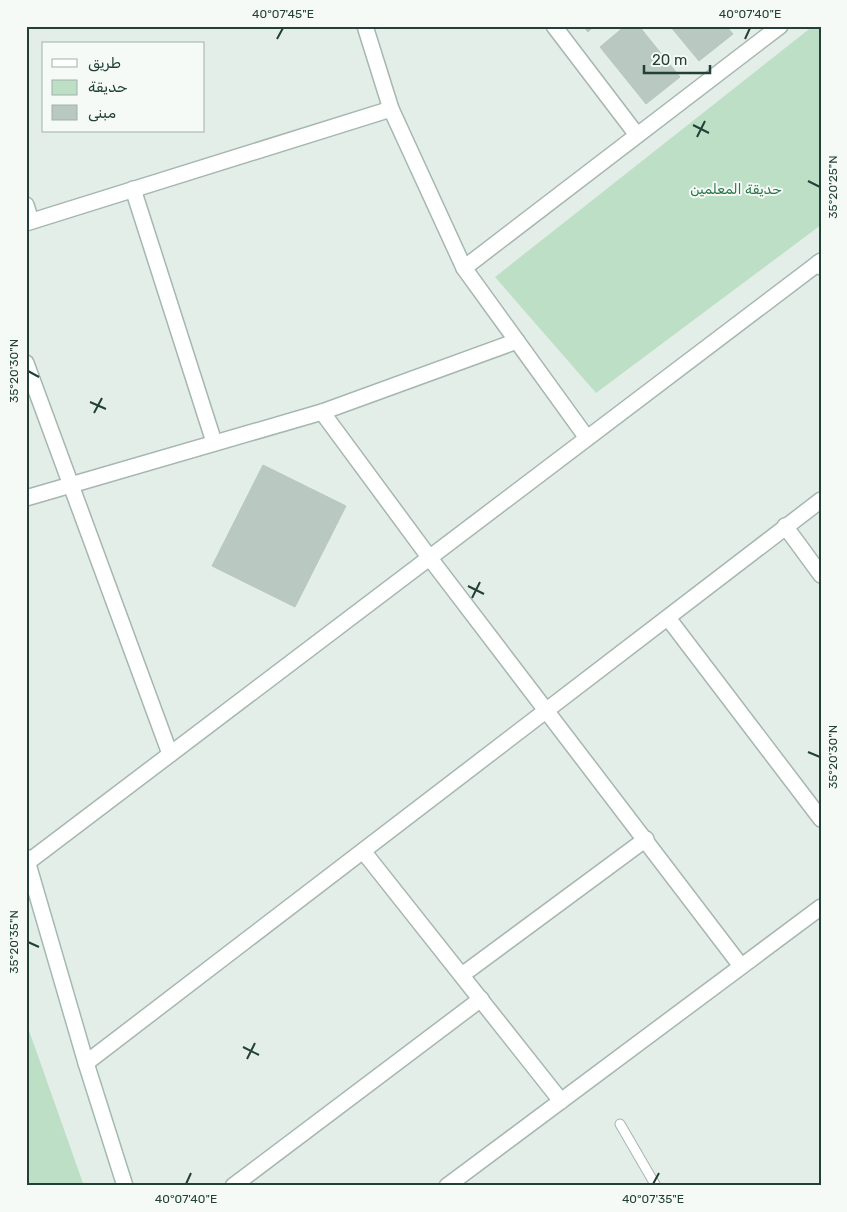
<svg xmlns="http://www.w3.org/2000/svg" width="847" height="1212" font-family="Rubik,Cairo,sans-serif">
  <style>
    .green { fill: #bddfc6 }
    .building { fill: #b9c9c2; stroke: #b6c8c1 }
    .lines { fill: none; stroke-linecap: round; stroke-linejoin: round }
    .lane-casing { stroke: #a6b6b0; stroke-width: 11 }
    .street-casing { stroke: #a6b6b0; stroke-width: 18 }
    .secondary-casing { stroke: #a2bab2; stroke-width: 18 }
    .lane { stroke: #fff; stroke-width: 9 }
    .street { stroke: #fff; stroke-width: 15 }
    .secondary { stroke: #fff; stroke-width: 15 }
    .ticks { fill: none; stroke: #234038; stroke-width: 2 }
    .labels { text-anchor: middle; dominant-baseline: central; stroke-width: 4; stroke-linejoin: round; paint-order: stroke }
    .park-label { font-size: 14px; fill: #2d774a; stroke: #f5faf7 }
    .neatline { fill: none; stroke: #234038; stroke-width: 2 }
    .ticks-label { font-size: 12px; text-anchor: middle; fill: #234038 }
  </style>
  <rect width="100%" height="100%" fill="#e4eee9"/>
  <g class="green">
    <path d="M 813,26 L 821,26 L 821,225 L 596,393 L 495,277 Z"/>
    <path d="M 26,1022 L 84,1186 L 26,1186 Z"/>
  </g>
  <g class="building">
    <path d="M 583,26 L 594,26 L 588,32 Z"/>
    <path d="M 625,26 L 639,26 L 680,77 L 646,104 L 600,47 Z"/>
    <path d="M 670,26 L 726,26 L 733,34 L 699,61 Z"/>
    <path d="M 263,465 L 346,506 L 295,607 L 212,566 Z"/>
  </g>
  <g class="lines">
    <defs>
      <path id="lane" d="M 620,1124 L 656,1186"/>
      <g id="street">
        <path d="M 365,26 L 391,109 L 464,268 L 587,438"/>
        <path d="M 554,26 L 637,135"/>
        <path d="M 133,189 L 214,442"/>
        <path d="M 26,205 L 31,221"/>
        <path d="M 26,223 L 391,109"/>
        <path d="M 464,268 L 780,26"/>
        <path d="M 26,363 L 170,754"/>
        <path d="M 322,412 L 429,557 L 741,966"/>
        <path d="M 26,498 L 322,412 L 517,341"/>
        <path d="M 785,526 L 821,575"/>
        <path d="M 668,618 L 821,819"/>
        <path d="M 363,851 L 561,1101"/>
        <path d="M 28,862 L 821,261"/>
        <path d="M 462,975 L 646,839"/>
        <path d="M 86,1063 L 821,500"/>
        <path d="M 233,1186 L 481,999"/>
        <path d="M 447,1186 L 821,907"/>
      </g>
      <g id="secondary">
        <path d="M 818,263 L 821,267"/>
        <path d="M 26,857 L 86,1063 L 125,1186"/>
      </g>
    </defs>
    <use href="#lane" class="lane-casing"/>
    <use href="#street" class="street-casing"/>
    <use href="#secondary" class="secondary-casing"/>
    <use href="#lane" class="lane"/>
    <use href="#street" class="street"/>
    <use href="#secondary" class="secondary"/>
  </g>
  <path class="ticks" d="M 277,39 L 283,28M 745,39 L 750,28M 693,125 L 709,133M 697,137 L 705,121M 808,181 L 820,187M 28,371 L 39,377M 90,402 L 106,409M 94,413 L 102,398M 468,586 L 484,594M 472,598 L 480,582M 808,752 L 820,757M 28,942 L 39,947M 243,1047 L 259,1055M 247,1059 L 255,1043M 186,1184 L 191,1173M 653,1184 L 659,1173"/>
  <g class="labels">
    <g class="park-label">
      <text x="736" y="189">حديقة المعلمين</text>
    </g>
  </g>
  <rect width="847" height="1212" fill="none" stroke="#f5faf7" stroke-width="55"/>
  <rect x="42" y="42" width="162" height="90" fill="#f5faf7" stroke="#a1b0ab"/>
  <rect x="52" y="59" width="25" height="8" fill="#ffffff" stroke="#a1b0ab"/>
  <text x="88" y="68" font-size="15" fill="#234038">طريق</text>
  <rect x="52" y="80" width="25" height="15" fill="#bddfc6" stroke="#a1b0ab"/>
  <text x="88" y="92" font-size="15" fill="#234038">حديقة</text>
  <rect x="52" y="105" width="25" height="15" fill="#b9c9c2" stroke="#a1b0ab"/>
  <text x="88" y="118" font-size="15" fill="#234038">مبنى</text>
  <path d="M644 65v8h66v-8" fill="none" stroke="#234038" stroke-width="2.5"/>
  <text x="652" y="65" font-size="15" fill="#234038" stroke="#f5faf7" stroke-width="4" paint-order="stroke">20 m</text>
  <rect x="28" y="28" width="792" height="1156" class="neatline"/>
  <g class="ticks-label">
    <text x="283" y="18">40°07'45"E</text>
    <text x="750" y="18">40°07'40"E</text>
    <text transform="translate(833 187) rotate(-90)" y="4">35°20'25"N</text>
    <text transform="translate(14 371) rotate(-90)" y="4">35°20'30"N</text>
    <text transform="translate(833 757) rotate(-90)" y="4">35°20'30"N</text>
    <text transform="translate(14 942) rotate(-90)" y="4">35°20'35"N</text>
    <text x="186" y="1203">40°07'40"E</text>
    <text x="653" y="1203">40°07'35"E</text>
  </g>
</svg>
